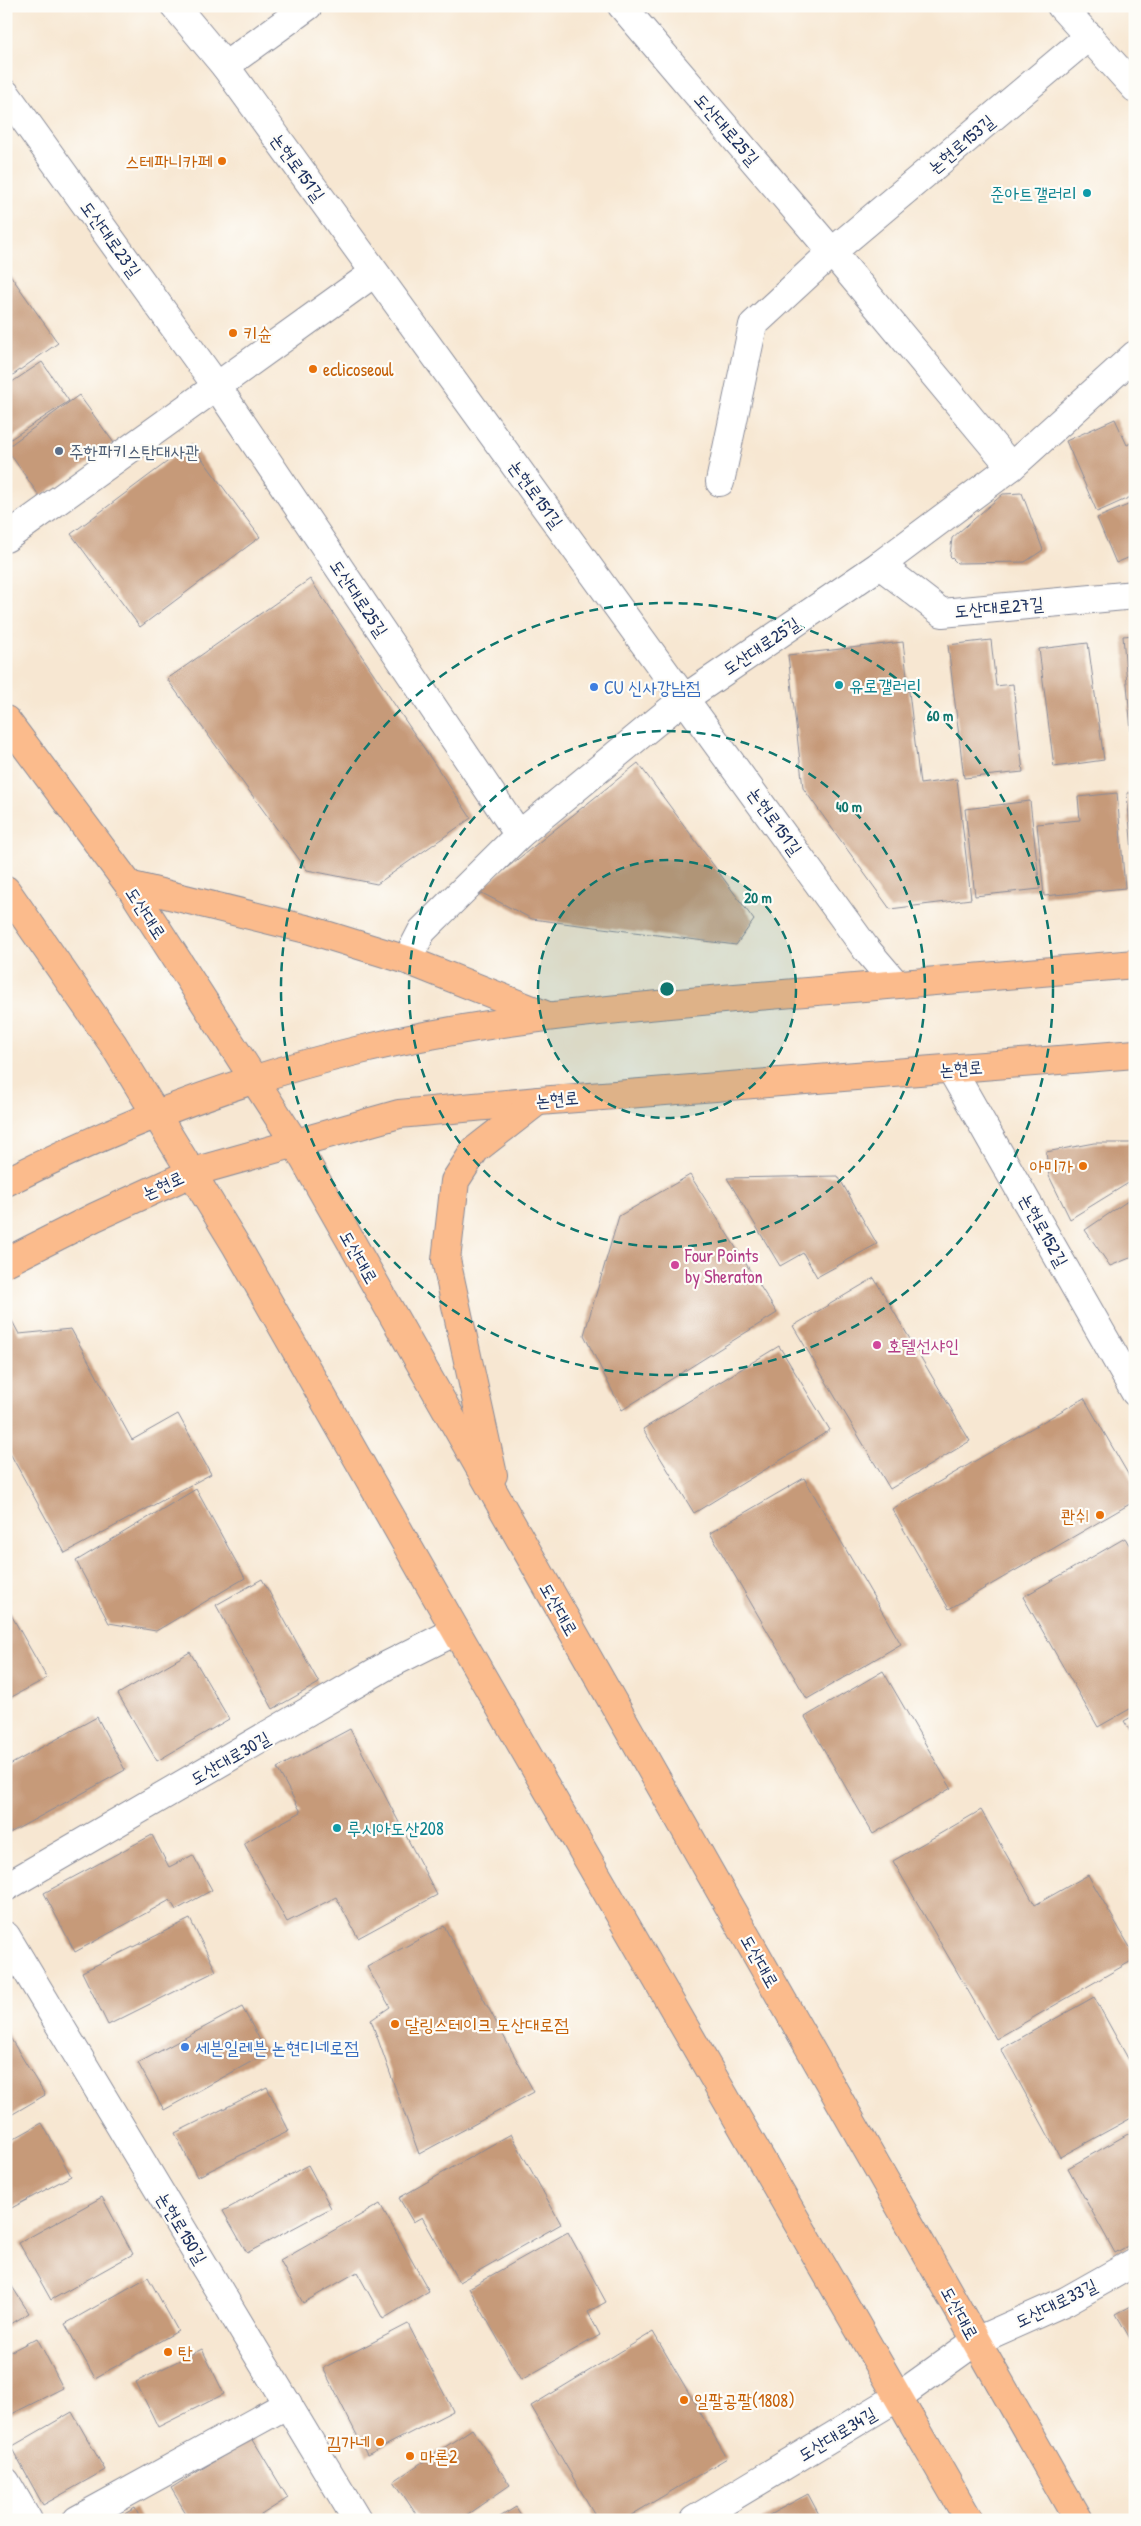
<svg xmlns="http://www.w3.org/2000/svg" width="1141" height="2526" font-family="'Patrick Hand','Poor Story',sans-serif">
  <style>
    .building { fill: #c69a79 }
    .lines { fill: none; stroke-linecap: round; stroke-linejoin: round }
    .minor-casing { stroke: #898b98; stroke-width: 30 }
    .major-casing { stroke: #898b98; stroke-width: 30 }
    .minor { stroke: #fff; stroke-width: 28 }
    .major { stroke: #fbbb8c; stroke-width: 28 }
    .ring { fill: none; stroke: #0f766e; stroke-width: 2.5; stroke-dasharray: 9 6 }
    .food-dot { fill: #e8710a; stroke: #fdfcf7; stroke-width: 2 }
    .culture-dot { fill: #0f9aa8; stroke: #fdfcf7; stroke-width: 2 }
    .service-dot { fill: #5c6f8a; stroke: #fdfcf7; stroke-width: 2 }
    .shop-dot { fill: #3f7fe0; stroke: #fdfcf7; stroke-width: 2 }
    .hotel-dot { fill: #d1479c; stroke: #fdfcf7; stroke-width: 2 }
    .labels { text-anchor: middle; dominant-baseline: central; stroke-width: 4.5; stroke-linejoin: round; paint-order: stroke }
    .street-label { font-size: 18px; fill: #1b2f5e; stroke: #fdfcf7 }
    .food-label { font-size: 18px; fill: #c56008; stroke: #fdfcf7; text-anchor: start }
    .culture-label { font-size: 18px; fill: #0d838f; stroke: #fdfcf7; text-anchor: start }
    .service-label { font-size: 18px; fill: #4e5e75; stroke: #fdfcf7; text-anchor: start }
    .shop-label { font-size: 18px; fill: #366cbe; stroke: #fdfcf7; text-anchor: start }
    .hotel-label { font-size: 18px; fill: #b23c85; stroke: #fdfcf7; text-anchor: start }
    .centre { fill: #0f766e; stroke: #fdfcf7; stroke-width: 2.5 }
    .ring-label { font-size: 15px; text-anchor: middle; font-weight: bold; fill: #0f766e; stroke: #fdfcf7; stroke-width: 4.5; stroke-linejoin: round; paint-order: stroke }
  </style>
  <rect width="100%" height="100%" fill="#fdfcf7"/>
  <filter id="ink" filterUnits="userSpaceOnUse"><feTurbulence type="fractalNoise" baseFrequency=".02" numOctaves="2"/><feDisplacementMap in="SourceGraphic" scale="10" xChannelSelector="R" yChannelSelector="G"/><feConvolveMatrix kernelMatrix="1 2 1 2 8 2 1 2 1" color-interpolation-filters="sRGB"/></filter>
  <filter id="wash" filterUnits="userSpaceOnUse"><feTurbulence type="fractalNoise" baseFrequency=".0096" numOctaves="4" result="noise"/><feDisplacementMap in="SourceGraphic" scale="20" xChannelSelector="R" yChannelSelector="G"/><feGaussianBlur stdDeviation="1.12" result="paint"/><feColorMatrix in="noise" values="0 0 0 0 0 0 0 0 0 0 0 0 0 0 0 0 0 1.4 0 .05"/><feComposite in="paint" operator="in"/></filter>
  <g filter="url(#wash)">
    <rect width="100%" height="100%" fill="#f7e7d2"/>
    <g id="blocks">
      <g class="building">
        <path d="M 6,269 L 58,343 L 6,380 Z"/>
        <path d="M 42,362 L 69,401 L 6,442 L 6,386 Z"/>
        <path d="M 79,395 L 114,443 L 40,497 L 6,448 Z"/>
        <path d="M 1115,419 L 1127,445 L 1135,441 L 1135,495 L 1097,512 L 1066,441 Z"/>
        <path d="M 191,444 L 260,537 L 140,627 L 71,534 Z"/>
        <path d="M 1022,493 L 1043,550 L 1025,562 L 957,563 L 950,556 L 952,538 L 1003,494 Z"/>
        <path d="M 1135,502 L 1135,555 L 1116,563 L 1097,518 Z"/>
        <path d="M 310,579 L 471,818 L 377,884 L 307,870 L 167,679 Z"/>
        <path d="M 1135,635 L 1135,755 L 1133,755 L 1123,636 Z"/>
        <path d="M 991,640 L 996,686 L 1013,684 L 1023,772 L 964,778 L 948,645 Z"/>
        <path d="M 903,642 L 920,784 L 957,779 L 971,899 L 890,909 L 803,788 L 788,655 Z"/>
        <path d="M 1088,643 L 1104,760 L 1054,767 L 1039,649 Z"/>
        <path d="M 638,763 L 754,920 L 736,945 L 532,919 L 478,891 Z"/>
        <path d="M 1117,793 L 1125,888 L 1044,896 L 1037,824 L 1080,820 L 1078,797 Z"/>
        <path d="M 1127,793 L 1135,793 L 1135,863 L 1133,863 Z"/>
        <path d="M 1030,801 L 1040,889 L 975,896 L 965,809 Z"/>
        <path d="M 1094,1143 L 1135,1143 L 1135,1179 L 1070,1219 L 1049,1176 L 1046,1152 Z"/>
        <path d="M 690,1175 L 777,1313 L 622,1410 L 584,1335 L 619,1216 Z"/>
        <path d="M 838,1176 L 877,1244 L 817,1277 L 803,1253 L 780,1266 L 727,1178 Z"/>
        <path d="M 1135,1196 L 1135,1256 L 1110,1266 L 1085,1230 Z"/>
        <path d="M 874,1278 L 970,1441 L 890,1489 L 793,1326 Z"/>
        <path d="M 10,1317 L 19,1334 L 71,1329 L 132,1440 L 178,1414 L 211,1474 L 65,1553 L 6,1446 L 6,1319 Z"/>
        <path d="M 779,1346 L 830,1430 L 694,1513 L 643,1429 Z"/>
        <path d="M 1084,1398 L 1135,1486 L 1135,1501 L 949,1609 L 892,1509 Z"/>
        <path d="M 804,1478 L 901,1644 L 807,1699 L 710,1533 Z"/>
        <path d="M 196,1489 L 245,1578 L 156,1631 L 109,1623 L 76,1561 Z"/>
        <path d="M 1125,1538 L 1135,1555 L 1135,1706 L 1098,1727 L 1023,1597 Z"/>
        <path d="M 262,1579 L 319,1683 L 273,1709 L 216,1605 Z"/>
        <path d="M 6,1606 L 47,1678 L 6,1700 Z"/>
        <path d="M 190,1652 L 229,1719 L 157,1761 L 118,1694 Z"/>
        <path d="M 883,1671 L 951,1788 L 873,1834 L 805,1717 Z"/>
        <path d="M 1135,1715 L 1135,1739 L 1124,1721 Z"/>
        <path d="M 97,1717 L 125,1770 L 6,1835 L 6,1767 Z"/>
        <path d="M 350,1729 L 437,1895 L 358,1938 L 336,1897 L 287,1922 L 244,1843 L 301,1812 L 277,1768 Z"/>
        <path d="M 981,1810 L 1035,1905 L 1088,1875 L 1135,1956 L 1135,1959 L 996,2039 L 893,1861 Z"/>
        <path d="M 152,1835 L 169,1867 L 193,1855 L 212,1890 L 176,1910 L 170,1900 L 75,1952 L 44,1893 Z"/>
        <path d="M 190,1919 L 216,1971 L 108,2025 L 82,1972 Z"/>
        <path d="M 444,1926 L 534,2092 L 419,2154 L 371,2020 L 390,2007 L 367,1967 Z"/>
        <path d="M 1094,1997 L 1135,2071 L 1135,2116 L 1060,2157 L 1001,2049 Z"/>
        <path d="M 242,2007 L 267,2053 L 164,2110 L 138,2063 Z"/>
        <path d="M 6,2031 L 45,2095 L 6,2118 Z"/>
        <path d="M 267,2087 L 289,2131 L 197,2177 L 175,2133 Z"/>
        <path d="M 42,2123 L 71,2176 L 6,2211 L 6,2143 Z"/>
        <path d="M 1135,2130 L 1135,2242 L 1115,2253 L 1068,2168 Z"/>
        <path d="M 511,2134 L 561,2224 L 459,2282 L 422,2217 L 413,2222 L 399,2198 Z"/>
        <path d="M 308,2165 L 331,2208 L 247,2253 L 223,2211 Z"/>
        <path d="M 102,2197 L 133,2254 L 51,2300 L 19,2243 Z"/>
        <path d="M 380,2204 L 429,2291 L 383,2319 L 357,2272 L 303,2303 L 280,2261 Z"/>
        <path d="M 568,2232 L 606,2302 L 588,2312 L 600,2335 L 521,2380 L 469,2288 Z"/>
        <path d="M 6,2277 L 29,2313 L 6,2327 Z"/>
        <path d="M 148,2277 L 178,2331 L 95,2378 L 65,2324 Z"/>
        <path d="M 1135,2304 L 1135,2347 L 1116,2314 Z"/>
        <path d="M 408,2324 L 453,2411 L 367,2455 L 323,2368 Z"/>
        <path d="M 653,2332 L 727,2458 L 623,2520 L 598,2520 L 531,2406 Z"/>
        <path d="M 37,2338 L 63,2388 L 6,2417 L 6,2354 Z"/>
        <path d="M 202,2349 L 224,2394 L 158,2427 L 136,2382 Z"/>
        <path d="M 72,2412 L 105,2470 L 43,2505 L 11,2447 Z"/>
        <path d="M 472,2429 L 510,2485 L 459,2520 L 420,2520 L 394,2481 Z"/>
        <path d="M 252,2438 L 288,2498 L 253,2520 L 190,2520 L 171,2488 Z"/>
        <path d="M 808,2494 L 822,2520 L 760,2520 Z"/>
        <path d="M 516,2507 L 524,2520 L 495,2520 Z"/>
        <path d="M 135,2508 L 141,2520 L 114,2520 Z"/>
      </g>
    </g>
  </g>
  <g filter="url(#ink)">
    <use href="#blocks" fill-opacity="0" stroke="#898b98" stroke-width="1"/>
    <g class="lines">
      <defs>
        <g id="minor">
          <path d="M 175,6 L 225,66 L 866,949 L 895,983"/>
          <path d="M 622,6 L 832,252 L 1011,467"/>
          <path d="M 1061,6 L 1135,88"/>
          <path d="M 225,66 L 308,6"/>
          <path d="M 6,94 L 216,385 L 519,835"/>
          <path d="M 720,482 L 753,325 L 832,252 L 1089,36"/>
          <path d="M 6,538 L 374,273"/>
          <path d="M 880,565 L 942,613 L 1135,595"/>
          <path d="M 407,960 L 422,931 L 519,835 L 685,698 L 880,565 L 1011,467 L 1135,355"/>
          <path d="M 951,1069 L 1135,1392"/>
          <path d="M 6,1887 L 386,1666 L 456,1631"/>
          <path d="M 6,1936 L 357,2520"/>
          <path d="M 6,2482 L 28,2520"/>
          <path d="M 77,2520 L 288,2404"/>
          <path d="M 694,2520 L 898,2397 L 976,2341 L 1066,2301 L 1135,2262"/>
        </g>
        <g id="major">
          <path d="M 6,720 L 129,885 L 295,1143 L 1078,2520"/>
          <path d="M 129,885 L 310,930 L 407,960 L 545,1015"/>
          <path d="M 6,890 L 113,1044 L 237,1247 L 456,1631 L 969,2520"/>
          <path d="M 6,1182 C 119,1125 237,1079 360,1050 C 479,1021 601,1010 723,999 C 860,987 997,975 1135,964"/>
          <path d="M 6,1262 L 95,1217 L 193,1172 L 399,1114 L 539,1101 L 1135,1054"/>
          <path d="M 493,1475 L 446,1260 L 455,1181 L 475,1150 L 538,1101"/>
        </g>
      </defs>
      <use href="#minor" class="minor-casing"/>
      <use href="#major" class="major-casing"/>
      <use href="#minor" class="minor"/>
      <use href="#major" class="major"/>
    </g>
  </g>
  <circle cx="667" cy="989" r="129" fill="#0f766e" fill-opacity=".12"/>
  <g class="ring">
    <circle cx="667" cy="989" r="129"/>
    <circle cx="667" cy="989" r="258"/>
    <circle cx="667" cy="989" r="386"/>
  </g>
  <g class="food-dot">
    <circle cx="222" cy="161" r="5"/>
    <circle cx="233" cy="333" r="5"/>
    <circle cx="313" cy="369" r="5"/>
    <circle cx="1083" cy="1166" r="5"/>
    <circle cx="1100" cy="1515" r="5"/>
    <circle cx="395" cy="2024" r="5"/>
    <circle cx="168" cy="2352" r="5"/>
    <circle cx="684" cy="2400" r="5"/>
    <circle cx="380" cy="2442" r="5"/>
    <circle cx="410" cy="2456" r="5"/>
  </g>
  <g class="culture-dot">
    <circle cx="1087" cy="193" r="5"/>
    <circle cx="839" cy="685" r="5"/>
    <circle cx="337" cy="1828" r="5"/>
  </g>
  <circle class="service-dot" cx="59" cy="451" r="5"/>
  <g class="shop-dot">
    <circle cx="594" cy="687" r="5"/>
    <circle cx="185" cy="2047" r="5"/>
  </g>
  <g class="hotel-dot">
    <circle cx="675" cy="1265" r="5"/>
    <circle cx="877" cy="1345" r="5"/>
  </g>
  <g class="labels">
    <g class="street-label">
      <text transform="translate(727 129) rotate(49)">도산대로25길</text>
      <text transform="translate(961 144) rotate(-40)">논현로153길</text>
      <text transform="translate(298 167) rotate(54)">논현로151길</text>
      <text transform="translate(111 239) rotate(54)">도산대로23길</text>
      <text transform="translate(536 494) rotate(54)">논현로151길</text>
      <text transform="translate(359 598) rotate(56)">도산대로25길</text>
      <text transform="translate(999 607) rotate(-5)">도산대로27길</text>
      <text transform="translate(761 646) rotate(-34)">도산대로25길</text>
      <text transform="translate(775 821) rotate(54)">논현로151길</text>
      <text transform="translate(146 913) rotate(57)">도산대로</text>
      <text transform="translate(961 1068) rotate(-4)">논현로</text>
      <text transform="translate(557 1099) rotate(-5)">논현로</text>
      <text transform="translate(163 1185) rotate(-25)">논현로</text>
      <text transform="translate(1044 1230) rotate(61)">논현로152길</text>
      <text transform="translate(359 1257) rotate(60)">도산대로</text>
      <text transform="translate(559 1609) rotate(60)">도산대로</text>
      <text transform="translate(230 1758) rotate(-30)">도산대로30길</text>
      <text transform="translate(760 1961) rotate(60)">도산대로</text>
      <text transform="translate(182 2228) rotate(59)">논현로150길</text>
      <text transform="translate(1056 2303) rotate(-26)">도산대로33길</text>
      <text transform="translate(960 2313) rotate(61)">도산대로</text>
      <text transform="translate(837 2434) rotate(-31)">도산대로34길</text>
    </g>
    <g class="food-label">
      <text x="212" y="161" text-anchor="end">스테파니카페</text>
      <text x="243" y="333">키슌</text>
      <text x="323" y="369">eclicoseoul</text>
      <text x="1073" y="1166" text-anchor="end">아미가</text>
      <text x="1090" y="1515" text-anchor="end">콴쉬</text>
      <text x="405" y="2024">달링스테이크 도산대로점</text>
      <text x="178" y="2352">탄</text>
      <text x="694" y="2400">일팔공팔(1808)</text>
      <text x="370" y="2442" text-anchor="end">김가네</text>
      <text x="420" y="2456">마론2</text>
    </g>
    <g class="culture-label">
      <text x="1077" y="193" text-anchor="end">준아트갤러리</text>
      <text x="849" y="685">유로갤러리</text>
      <text x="347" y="1828">루시아도산208</text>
    </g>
    <g class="service-label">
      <text x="69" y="451">주한파키스탄대사관</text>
    </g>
    <g class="shop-label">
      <text x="604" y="687">CU 신사강남점</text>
      <text x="195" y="2047">세븐일레븐 논현디네로점</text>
    </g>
    <g class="hotel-label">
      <text x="685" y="1255">Four Points<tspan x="685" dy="21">by Sheraton</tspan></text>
      <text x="887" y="1345">호텔선샤인</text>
    </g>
  </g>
  <circle cx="667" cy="989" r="8" class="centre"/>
  <g class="ring-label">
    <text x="940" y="721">60 m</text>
    <text x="849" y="812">40 m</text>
    <text x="758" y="903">20 m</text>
  </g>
  <rect width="1141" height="2526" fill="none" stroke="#fdfcf7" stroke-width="25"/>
</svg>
